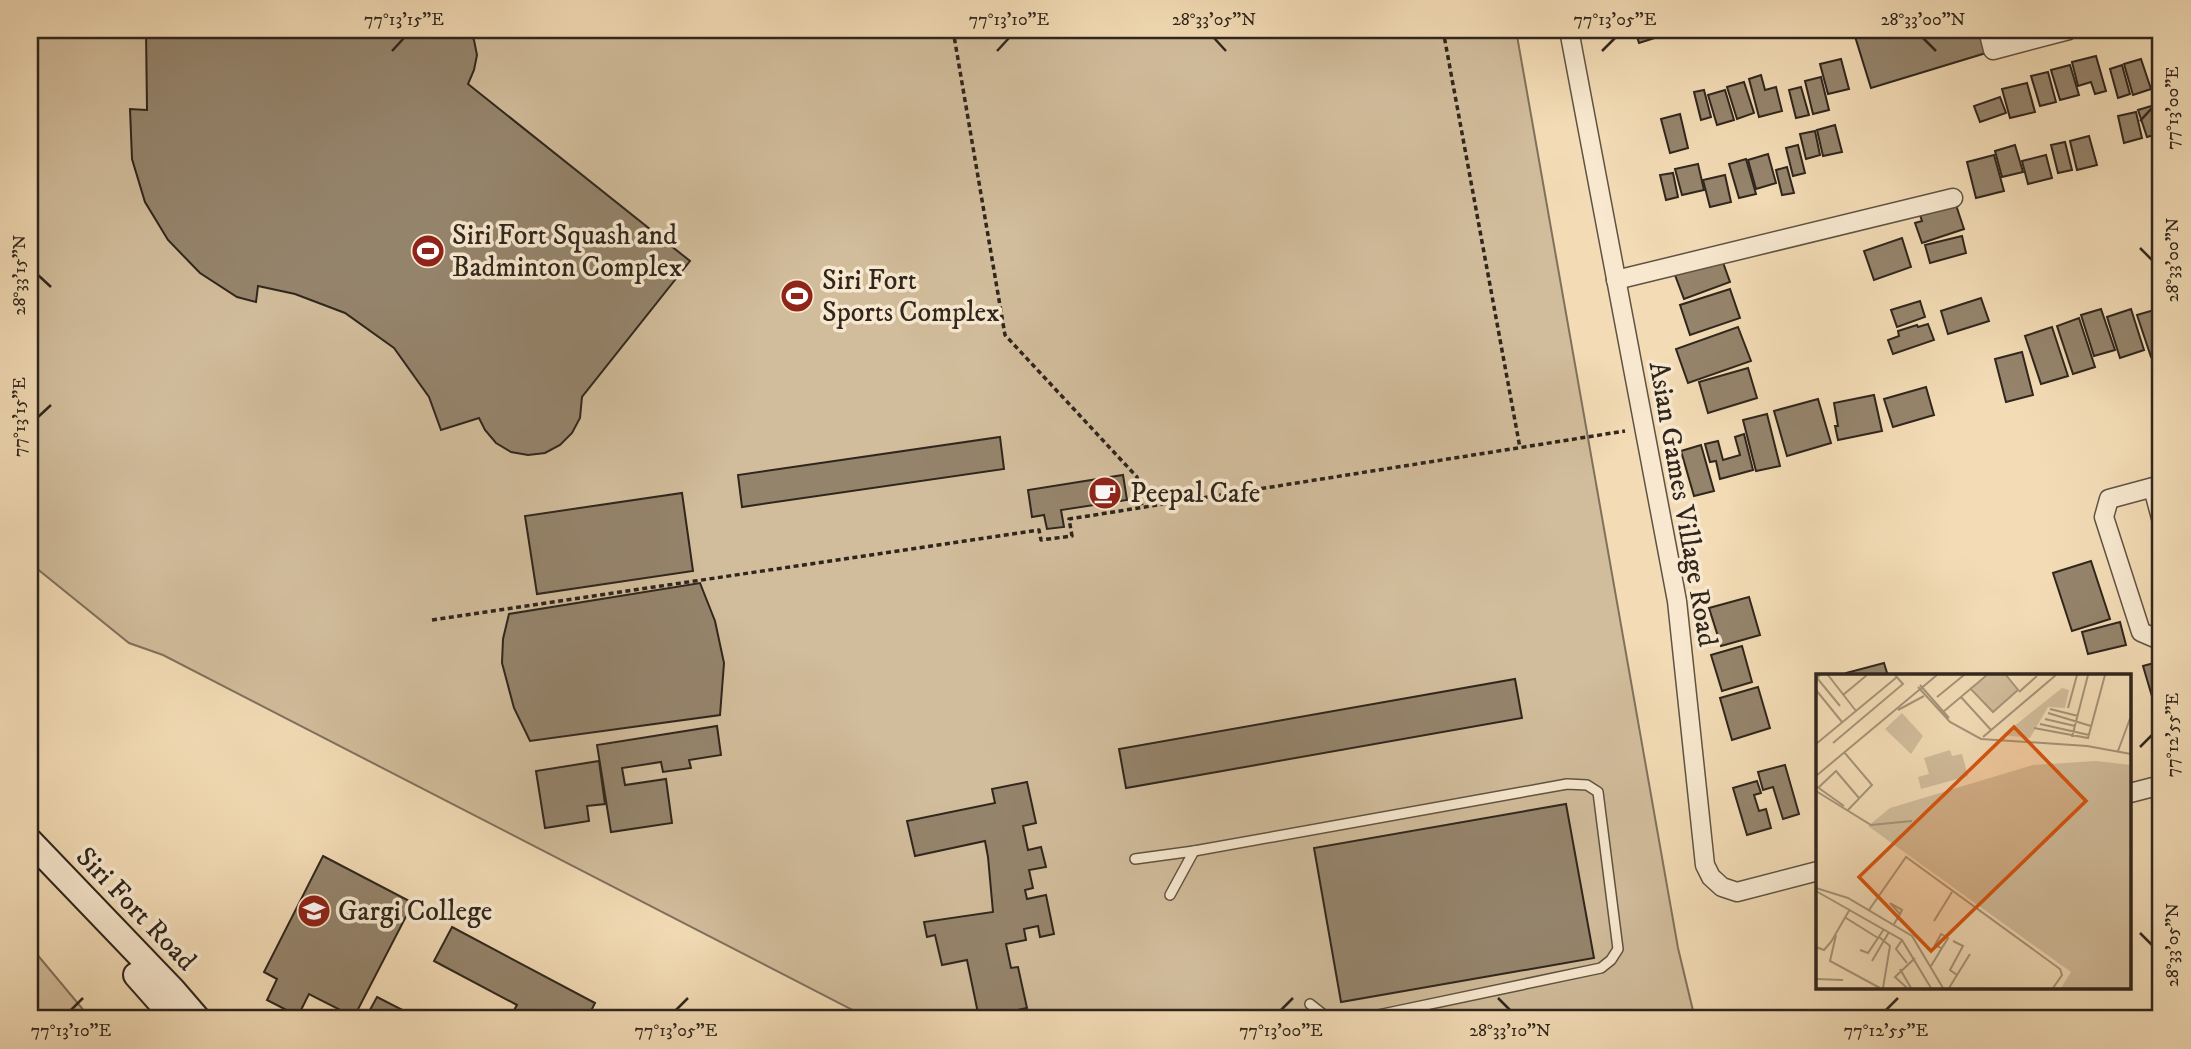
<svg xmlns="http://www.w3.org/2000/svg" width="2191" height="1049" font-family="'IM FELL DW Pica',serif">
  <style>
    .green { fill: #d1bc9b; stroke: #80715c; stroke-width: 2 }
    .building { fill: #95846c; stroke: #30261d; stroke-width: 2 }
    .lines { fill: none; stroke-linecap: round; stroke-linejoin: round }
    .lane-casing { stroke: #605343; stroke-width: 12 }
    .street-casing { stroke: #605343; stroke-width: 21 }
    .secondary-casing { stroke: #30261d; stroke-width: 28 }
    .path { stroke: #30261d; stroke-width: 3.5; stroke-dasharray: 5 3.5; stroke-linecap: butt }
    .lane { stroke: #f7e8cf; stroke-width: 9 }
    .street { stroke: #f7e8cf; stroke-width: 18 }
    .secondary { stroke: #f7e8cf; stroke-width: 24 }
    .ticks { fill: none; stroke: #30261d; stroke-width: 2.5 }
    .labels { text-anchor: middle; dominant-baseline: central; stroke-width: 7; stroke-linejoin: round; paint-order: stroke }
    .poi-label { font-size: 28px; fill: #30261d; stroke: #f7e8cf; text-anchor: start }
    .street-label { font-size: 28px; fill: #30261d; stroke: #f7e8cf }
    .inset-road { fill: none; stroke: #a49378; stroke-width: 2 }
    .view { fill: #d6540e; fill-opacity: 0.15; stroke: #d6540e; stroke-width: 3.5 }
    .inset-edge { fill: none; stroke: #30261d; stroke-width: 3.5 }
    .neatline { fill: none; stroke: #30261d; stroke-width: 2.5 }
    .ticks-label { font-size: 18px; text-anchor: middle; fill: #30261d }
  </style>
  <rect width="100%" height="100%" fill="#f2dbb5"/>
  <filter id="stains"><feTurbulence type="fractalNoise" baseFrequency=".00286" numOctaves="4"/><feColorMatrix values="0 0 0 0 .2 0 0 0 0 .09 0 0 0 0 .02 0 0 0 .5 -.17"/></filter>
  <radialGradient id="worn" r=".72"><stop offset=".6" stop-color="#630" stop-opacity="0"/><stop offset="1" stop-color="#630" stop-opacity=".3"/></radialGradient>
  <g class="green">
    <path d="M 30,30 L 1516,30 L 1678,948 L 1695,1019 L 870,1019 L 163,655 L 129,643 L 30,563 Z"/>
    <path d="M 30,946 L 91,1019 L 30,1019 Z"/>
  </g>
  <g class="building">
    <path d="M 146,30 L 468,30 L 474,40 L 477,55 L 474,70 L 468,84 L 690,261 L 582,397 L 580,418 L 572,433 L 560,445 L 545,453 L 528,455 L 511,452 L 496,443 L 485,430 L 479,418 L 441,430 L 429,397 L 394,348 L 345,313 L 295,294 L 258,286 L 256,302 L 237,297 L 200,273 L 168,240 L 145,202 L 132,159 L 130,109 L 147,110 Z"/>
    <path d="M 1635,30 L 1680,30 L 1639,43 Z"/>
    <path d="M 1853,30 L 1979,30 L 1986,53 L 1871,88 Z"/>
    <path d="M 2096,56 L 2106,91 L 2095,94 L 2091,82 L 2078,86 L 2072,62 Z"/>
    <path d="M 1841,59 L 1849,89 L 1828,94 L 1820,64 Z"/>
    <path d="M 2141,59 L 2151,89 L 2133,95 L 2124,64 Z"/>
    <path d="M 2070,65 L 2079,95 L 2060,100 L 2051,70 Z"/>
    <path d="M 2122,65 L 2130,94 L 2118,98 L 2110,69 Z"/>
    <path d="M 2048,72 L 2056,102 L 2040,106 L 2031,76 Z"/>
    <path d="M 1761,75 L 1765,90 L 1776,87 L 1782,111 L 1759,117 L 1749,79 Z"/>
    <path d="M 1821,77 L 1829,110 L 1813,114 L 1805,81 Z"/>
    <path d="M 1744,82 L 1754,113 L 1737,119 L 1727,87 Z"/>
    <path d="M 2027,83 L 2035,112 L 2010,118 L 2002,89 Z"/>
    <path d="M 1801,87 L 1809,115 L 1796,118 L 1789,90 Z"/>
    <path d="M 1704,90 L 1711,117 L 1701,120 L 1694,92 Z"/>
    <path d="M 1725,90 L 1734,120 L 1717,125 L 1708,95 Z"/>
    <path d="M 2000,97 L 2006,113 L 1980,122 L 1974,106 Z"/>
    <path d="M 2161,103 L 2161,133 L 2147,137 L 2138,110 Z"/>
    <path d="M 2136,112 L 2142,138 L 2124,143 L 2118,116 Z"/>
    <path d="M 1680,114 L 1688,148 L 1670,153 L 1661,119 Z"/>
    <path d="M 1835,125 L 1842,152 L 1823,156 L 1817,130 Z"/>
    <path d="M 1815,131 L 1820,155 L 1806,159 L 1800,134 Z"/>
    <path d="M 2089,136 L 2097,165 L 2077,170 L 2070,141 Z"/>
    <path d="M 2065,142 L 2072,170 L 2058,173 L 2051,145 Z"/>
    <path d="M 1798,145 L 1805,173 L 1793,176 L 1786,148 Z"/>
    <path d="M 2015,145 L 2023,172 L 2002,177 L 1995,151 Z"/>
    <path d="M 1768,154 L 1776,183 L 1756,189 L 1748,160 Z"/>
    <path d="M 1994,155 L 2004,191 L 1976,198 L 1967,162 Z"/>
    <path d="M 2046,155 L 2052,178 L 2028,184 L 2022,161 Z"/>
    <path d="M 1746,159 L 1756,194 L 1739,198 L 1729,164 Z"/>
    <path d="M 1698,164 L 1704,190 L 1682,195 L 1675,169 Z"/>
    <path d="M 1787,167 L 1794,193 L 1782,195 L 1776,170 Z"/>
    <path d="M 1673,173 L 1678,197 L 1666,200 L 1660,175 Z"/>
    <path d="M 1725,175 L 1731,202 L 1710,207 L 1703,180 Z"/>
    <path d="M 1955,202 L 1964,229 L 1922,243 L 1915,223 L 1922,221 L 1920,215 Z"/>
    <path d="M 1962,236 L 1966,253 L 1930,263 L 1925,245 Z"/>
    <path d="M 1902,238 L 1911,267 L 1874,280 L 1864,251 Z"/>
    <path d="M 1721,257 L 1730,282 L 1684,299 L 1675,275 Z"/>
    <path d="M 1730,289 L 1740,318 L 1690,335 L 1680,305 Z"/>
    <path d="M 1981,298 L 1989,321 L 1948,334 L 1941,311 Z"/>
    <path d="M 1920,301 L 1925,317 L 1897,327 L 1891,310 Z"/>
    <path d="M 2161,308 L 2161,353 L 2151,357 L 2137,315 Z"/>
    <path d="M 2101,309 L 2115,350 L 2094,356 L 2081,315 Z"/>
    <path d="M 2131,309 L 2144,350 L 2120,358 L 2107,317 Z"/>
    <path d="M 2079,318 L 2095,367 L 2073,374 L 2057,326 Z"/>
    <path d="M 1928,324 L 1934,340 L 1893,354 L 1888,340 L 1899,336 L 1898,331 L 1917,325 L 1918,327 Z"/>
    <path d="M 1738,327 L 1751,361 L 1688,383 L 1676,349 Z"/>
    <path d="M 2052,327 L 2068,376 L 2041,384 L 2025,336 Z"/>
    <path d="M 2022,352 L 2033,395 L 2006,402 L 1995,359 Z"/>
    <path d="M 1748,368 L 1757,398 L 1708,413 L 1699,382 Z"/>
    <path d="M 1926,387 L 1934,415 L 1893,427 L 1884,399 Z"/>
    <path d="M 1874,395 L 1882,431 L 1838,440 L 1835,426 L 1838,426 L 1834,403 Z"/>
    <path d="M 1818,399 L 1831,443 L 1787,456 L 1774,411 Z"/>
    <path d="M 1767,414 L 1780,466 L 1756,471 L 1743,420 Z"/>
    <path d="M 1744,434 L 1753,470 L 1720,479 L 1716,461 L 1710,462 L 1705,444 L 1718,441 L 1723,460 L 1740,455 L 1735,437 Z"/>
    <path d="M 1000,437 L 1004,469 L 742,507 L 738,475 Z"/>
    <path d="M 1701,445 L 1714,491 L 1694,496 L 1681,451 Z"/>
    <path d="M 1123,475 L 1127,500 L 1061,510 L 1064,527 L 1047,529 L 1044,515 L 1032,517 L 1028,490 Z"/>
    <path d="M 682,493 L 693,571 L 537,594 L 525,516 Z"/>
    <path d="M 2091,561 L 2110,619 L 2072,631 L 2053,573 Z"/>
    <path d="M 700,583 L 715,621 L 724,663 L 720,715 L 530,741 L 514,708 L 502,663 L 503,639 L 509,614 Z"/>
    <path d="M 1749,597 L 1760,635 L 1721,646 L 1709,608 Z"/>
    <path d="M 2120,622 L 2126,645 L 2088,654 L 2082,632 Z"/>
    <path d="M 1742,646 L 1752,682 L 1722,691 L 1711,655 Z"/>
    <path d="M 2161,661 L 2161,720 L 2159,720 L 2143,666 Z"/>
    <path d="M 1884,663 L 1888,676 L 1846,676 L 1846,673 Z"/>
    <path d="M 1515,679 L 1522,718 L 1126,788 L 1119,749 Z"/>
    <path d="M 1758,687 L 1770,728 L 1732,740 L 1720,698 Z"/>
    <path d="M 717,726 L 721,755 L 689,760 L 691,768 L 663,772 L 661,762 L 622,768 L 625,785 L 666,779 L 672,823 L 611,832 L 597,745 Z"/>
    <path d="M 599,761 L 605,804 L 587,806 L 589,821 L 545,828 L 536,771 Z"/>
    <path d="M 1785,765 L 1799,814 L 1783,819 L 1773,787 L 1763,790 L 1758,772 Z"/>
    <path d="M 1757,781 L 1761,793 L 1754,795 L 1759,811 L 1766,809 L 1771,828 L 1747,835 L 1733,788 Z"/>
    <path d="M 1027,782 L 1036,823 L 1023,826 L 1028,850 L 1041,847 L 1046,867 L 1029,870 L 1033,888 L 1025,890 L 1027,899 L 1046,895 L 1054,934 L 1040,937 L 1038,926 L 1024,929 L 1026,940 L 1006,944 L 1011,968 L 1018,967 L 1027,1008 L 979,1018 L 967,960 L 942,965 L 935,935 L 927,937 L 924,922 L 993,912 L 988,857 L 985,841 L 915,856 L 907,821 L 995,803 L 992,789 Z"/>
    <path d="M 1566,804 L 1594,958 L 1341,1002 L 1314,848 Z"/>
    <path d="M 323,856 L 413,903 L 354,1017 L 309,994 L 298,1016 L 267,1000 L 277,979 L 264,972 Z"/>
    <path d="M 452,927 L 595,1003 L 587,1019 L 542,1019 L 526,1011 L 521,1019 L 509,1019 L 517,1005 L 434,961 Z"/>
    <path d="M 377,997 L 420,1019 L 365,1019 Z"/>
  </g>
  <g class="lines">
    <defs>
      <g id="lane">
        <path d="M 1194,851 L 1567,784 L 1587,785 L 1598,792 L 1618,949 L 1611,960 L 1601,968 L 1359,1019"/>
        <path d="M 1135,859 L 1194,851 L 1170,895"/>
        <path d="M 1310,1004 L 1329,1019"/>
      </g>
      <g id="street">
        <path d="M 1569,30 L 1677,601 L 1705,865 L 1711,877 L 1722,887 L 1737,892 L 1818,871"/>
        <path d="M 1988,30 L 1993,50 L 2069,30"/>
        <path d="M 1616,280 L 1953,198"/>
        <path d="M 2161,485 L 2109,499 L 2104,517 L 2141,632 L 2155,638 L 2161,637"/>
        <path d="M 2153,488 L 2161,518"/>
        <path d="M 2130,793 L 2161,785"/>
      </g>
      <g id="secondary">
        <path d="M 30,841 L 173,990 L 198,1019"/>
        <path d="M 136,975 L 175,1019"/>
      </g>
    </defs>
    <use href="#lane" class="lane-casing"/>
    <use href="#street" class="street-casing"/>
    <use href="#secondary" class="secondary-casing"/>
    <g class="path">
      <path d="M 953,30 L 1005,335 L 1137,477 L 1142,507"/>
      <path d="M 1443,30 L 1520,448"/>
      <path d="M 432,620 L 1039,530 L 1041,540 L 1072,536 L 1069,519 L 1625,431"/>
    </g>
    <use href="#lane" class="lane"/>
    <use href="#street" class="street"/>
    <use href="#secondary" class="secondary"/>
  </g>
  <path class="ticks" d="M 1214,38 L 1226,51M 1923,38 L 1936,51M 392,51 L 404,38M 997,51 L 1009,38M 1602,51 L 1615,38M 2140,121 L 2152,108M 2140,248 L 2152,260M 38,275 L 51,287M 38,417 L 51,405M 2140,747 L 2152,735M 2140,933 L 2152,945M 1498,998 L 1510,1010M 71,1010 L 83,998M 676,1010 L 688,998M 1281,1010 L 1293,998M 1886,1010 L 1898,998"/>
  <defs>
    <symbol id="stadium-disc" viewBox="-11 -11 22 22"><circle r="9.5" fill="#8f2418" stroke="#f7e8cf"/><path d="M0-5a6.5 5 0 1 0 0 10a6.5 5 0 1 0 0-10ZM-3.5-1.8h7v3.6h-7Z" fill="#fff"/></symbol>
    <symbol id="cafe-disc" viewBox="-11 -11 22 22"><circle r="9.5" fill="#8f2418" stroke="#f7e8cf"/><path d="M-5.5-4.5H6V0H3Q3 3.5 0 3.5H-2.5Q-5.5 3.5-5.5 0ZM3-3.2v2h1.7v-2ZM-6 4.5H4V6H-6Z" fill="#fff"/></symbol>
    <symbol id="university-disc" viewBox="-11 -11 22 22"><circle r="9.5" fill="#8f2418" stroke="#f7e8cf"/><path d="M0-5L7-2L0 1L-7-2ZM-4 1L0 2.5L4 1V4Q0 6-4 4Z" fill="#fff"/></symbol>
  </defs>
  <g fill-rule="evenodd">
    <use href="#stadium-disc" x="409" y="232" width="38" height="38"/>
    <use href="#stadium-disc" x="778" y="277" width="38" height="38"/>
    <use href="#cafe-disc" x="1086" y="474" width="38" height="38"/>
    <use href="#university-disc" x="295" y="892" width="38" height="38"/>
  </g>
  <g class="labels">
    <g class="poi-label">
      <text x="452" y="235">Siri Fort Squash and<tspan x="452" dy="32">Badminton Complex</tspan></text>
      <text x="822" y="280">Siri Fort<tspan x="822" dy="32">Sports Complex</tspan></text>
      <text x="1130" y="493">Peepal Cafe</text>
      <text x="338" y="911">Gargi College</text>
    </g>
    <g class="street-label">
      <text transform="translate(1683 504) rotate(80)">Asian Games Village Road</text>
      <text transform="translate(136 909) rotate(46)">Siri Fort Road</text>
    </g>
  </g>
  <g transform="translate(1816 674)">
    <rect width="315" height="315" fill="#f2dbb5"/>
    <path d="M 173,1 L 189,1 L 201,16 L 177,37 L 156,14 ZM 246,14 L 253,16 L 249,34 L 232,33 L 214,64 L 187,61 ZM 86,39 L 107,62 L 95,80 L 69,55 ZM 134,76 L 136,82 L 146,80 L 152,102 L 105,115 L 102,103 L 113,100 L 108,84 ZM 280,87 L 315,91 L 315,314 L 245,314 L 255,298 L 52,152 L 74,134 L 217,91 Z" fill="#d1bc9b"/>
    <path class="inset-road" d="M 4,1 L 1,4 L 24,32M 12,1 L 40,37M 104,11 L 133,44M 102,13 L 134,48 L 165,65 L 271,72 L 315,80M 154,14 L 177,38 L 202,16 L 190,1M 0,16 L 26,48M 203,18 L 221,2M 27,21 L 51,1M 121,23 L 148,1M 145,23 L 175,56M 252,34 L 261,1M 234,35 L 262,42M 82,36 L 108,22M 127,38 L 171,1M 232,39 L 275,52M 229,45 L 259,52M 224,50 L 273,61M 218,54 L 272,64 L 289,1M 167,63 L 240,1M 256,63 L 272,1M 17,69 L 87,10 L 79,1M 0,70 L 81,3M 302,77 L 315,42M 28,78 L 56,111 L 31,137M 0,102 L 121,1M 0,112 L 28,132M 2,114 L 20,97 L 43,124M 0,117 L 55,151 L 96,147M 0,214 L 32,224 L 96,262 L 127,314M 0,217 L 86,266 L 115,314M 53,236 L 90,183 L 244,295 L 246,301 L 237,314M 30,244 L 62,264M 118,247 L 136,218M 78,250 L 84,240 L 86,236 L 74,229 L 84,240M 20,261 L 14,287 L 64,314M 63,263 L 74,272 L 67,314M 86,266 L 80,275 L 91,289M 137,267 L 147,272 L 134,296 L 141,301M 0,273 L 8,276 L 15,268 L 34,235M 44,276 L 52,279 L 68,255M 56,287 L 73,258M 115,292 L 132,264 L 125,260 L 119,271 L 125,274M 84,295 L 95,314M 0,305 L 27,306M 91,314 L 79,303 L 99,284M 133,314 L 154,280"/>
    <path class="view" d="M 198,53 L 270,127 L 115,277 L 43,203 Z"/>
    <rect width="315" height="315" class="inset-edge"/>
  </g>
  <rect width="2191" height="1049" fill="none" stroke="#f2dbb5" stroke-width="77"/>
  <rect x="38" y="38" width="2114" height="972" class="neatline"/>
  <g class="ticks-label">
    <text x="404" y="25">77°13'15"E</text>
    <text x="1009" y="25">77°13'10"E</text>
    <text x="1214" y="25">28°33'05"N</text>
    <text x="1615" y="25">77°13'05"E</text>
    <text x="1923" y="25">28°33'00"N</text>
    <text transform="translate(2172 108) rotate(-90)" y="6">77°13'00"E</text>
    <text transform="translate(2172 260) rotate(-90)" y="6">28°33'00"N</text>
    <text transform="translate(19 275) rotate(-90)" y="6">28°33'15"N</text>
    <text transform="translate(19 417) rotate(-90)" y="6">77°13'15"E</text>
    <text transform="translate(2172 735) rotate(-90)" y="6">77°12'55"E</text>
    <text transform="translate(2172 945) rotate(-90)" y="6">28°33'05"N</text>
    <text x="71" y="1036">77°13'10"E</text>
    <text x="676" y="1036">77°13'05"E</text>
    <text x="1281" y="1036">77°13'00"E</text>
    <text x="1510" y="1036">28°33'10"N</text>
    <text x="1886" y="1036">77°12'55"E</text>
  </g>
  <rect width="100%" height="100%" filter="url(#stains)"/>
  <rect width="100%" height="100%" fill="url(#worn)"/>
</svg>
